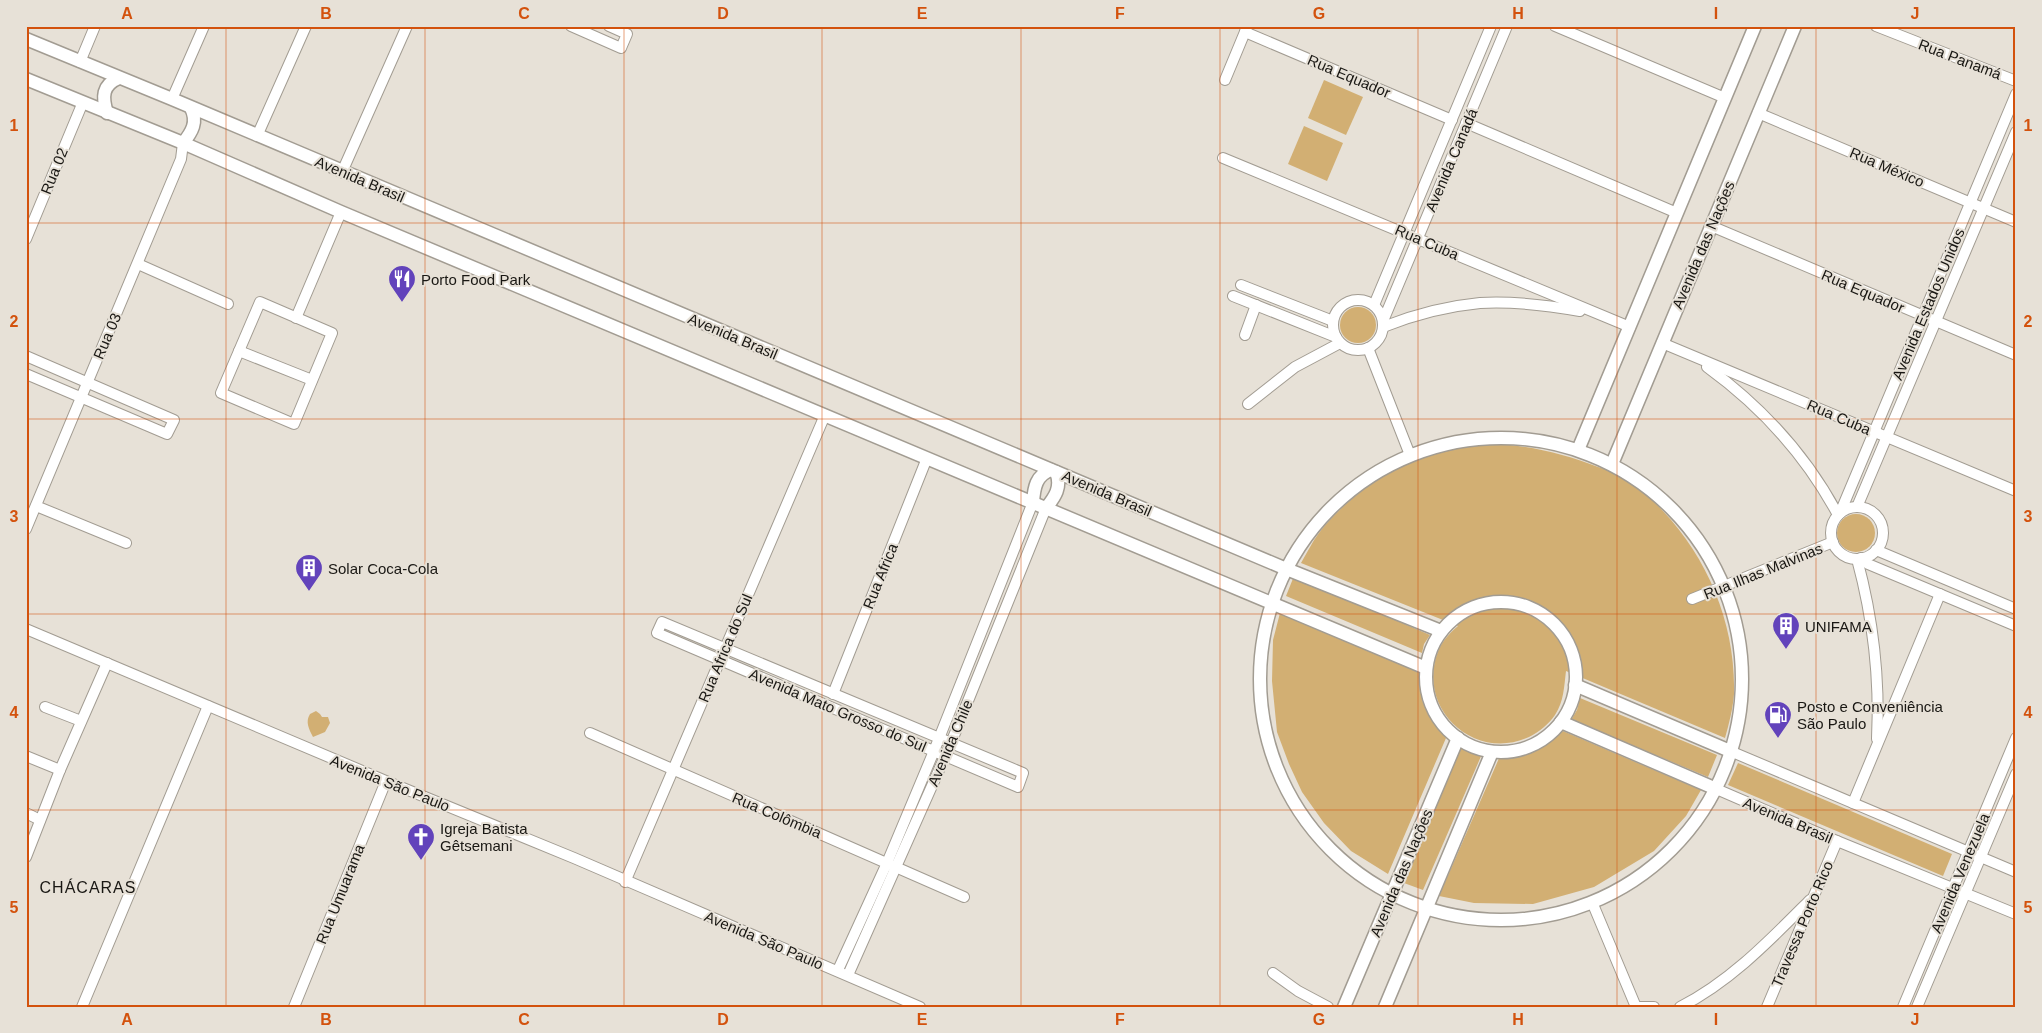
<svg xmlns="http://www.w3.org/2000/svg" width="2042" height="1033" font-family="Helvetica,sans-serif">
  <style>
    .green { fill: #d2af73 }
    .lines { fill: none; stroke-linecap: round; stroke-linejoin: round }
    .minor-casing { stroke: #a29c92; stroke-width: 12 }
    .major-casing { stroke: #a29c92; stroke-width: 15 }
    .minor { stroke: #fff; stroke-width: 10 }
    .major { stroke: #fff; stroke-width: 12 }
    .grid { fill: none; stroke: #d3520d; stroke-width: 1; stroke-opacity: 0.55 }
    .labels { text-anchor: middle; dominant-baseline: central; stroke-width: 4; stroke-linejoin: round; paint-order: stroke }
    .street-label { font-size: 15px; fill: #191713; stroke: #e7e1d7 }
    .poi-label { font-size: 15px; fill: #191713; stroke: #e7e1d7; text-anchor: start }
    .neighbourhood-label { font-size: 16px; letter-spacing: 1px; fill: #191713; stroke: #e7e1d7 }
    .neatline { fill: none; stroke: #d3520d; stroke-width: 2 }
    .grid-label { font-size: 16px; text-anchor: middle; font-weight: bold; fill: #d3520d }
  </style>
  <rect width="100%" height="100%" fill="#e7e1d7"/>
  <g class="green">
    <path d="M 1324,80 L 1363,97 L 1346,135 L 1308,118 Z"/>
    <path d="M 1304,126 L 1343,143 L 1327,181 L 1288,164 Z"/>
    <circle cx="1358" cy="325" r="18"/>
    <path d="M 1480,443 C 1522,444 1559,452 1598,467 C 1606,470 1615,472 1623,476 C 1639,485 1651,498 1663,511 C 1709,560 1736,626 1734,694 C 1733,708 1729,724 1725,738 L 1566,671 C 1564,687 1564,701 1555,715 C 1549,724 1539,732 1529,737 C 1473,763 1414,706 1439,649 C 1443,640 1451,632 1458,626 L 1301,563 C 1307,553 1312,542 1319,533 C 1338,507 1373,480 1402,465 C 1426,453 1454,448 1480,443 Z"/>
    <circle cx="1856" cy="533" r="19"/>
    <path d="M 1294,576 L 1430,635 L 1424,644 L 1422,653 L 1286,596 Z"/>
    <path d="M 1280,613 L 1419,672 L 1423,703 L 1446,738 L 1388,874 L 1351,851 L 1324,823 L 1302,792 L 1289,764 L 1277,732 L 1272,681 L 1273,640 Z"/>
    <path d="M 1580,698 L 1717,755 L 1708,777 L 1571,720 L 1577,710 Z"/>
    <path d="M 316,711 L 320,714 L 322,717 L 328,717 L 330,723 L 325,732 L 313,737 C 309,729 305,722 310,714 Z"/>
    <path d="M 1563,731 L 1701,790 L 1686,816 L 1654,851 L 1594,887 L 1533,904 L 1474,903 L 1439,896 L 1500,756 C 1527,756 1541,746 1563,731 Z"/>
    <path d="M 1460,745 L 1472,752 L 1482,754 L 1423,890 L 1404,883 Z"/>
    <path d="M 1738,763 L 1952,854 L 1943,876 L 1728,785 Z"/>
  </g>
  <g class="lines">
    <defs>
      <g id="minor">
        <path d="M 571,26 L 621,48 L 627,34 L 609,26"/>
        <path d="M 1555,26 L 1725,98"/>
        <path d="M 1876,26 L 2016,81"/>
        <path d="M 1245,32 L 1452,120"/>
        <path d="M 80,62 L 95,26"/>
        <path d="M 1225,80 L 1247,27"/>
        <path d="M 172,99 L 204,26"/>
        <path d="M 1758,113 L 2016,222"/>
        <path d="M 1466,123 L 1677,213"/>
        <path d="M 257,136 L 306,26"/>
        <path d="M 1223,158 L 1630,327"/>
        <path d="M 342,172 L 407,26"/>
        <path d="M 1711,226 L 2016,355"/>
        <path d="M 26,239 L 83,102"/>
        <path d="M 138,264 L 228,304"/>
        <path d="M 1241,285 L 1333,321"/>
        <path d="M 1233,296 L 1336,337"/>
        <circle cx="1358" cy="325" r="25"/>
        <path d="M 260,302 L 332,333 L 294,424 L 221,393 Z"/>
        <path d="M 1374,305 L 1491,26"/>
        <path d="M 296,318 L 341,212"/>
        <path d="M 1383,321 L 1507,26"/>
        <path d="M 1383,327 C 1413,315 1448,306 1480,303 C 1509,301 1551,306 1580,311"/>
        <path d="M 1245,335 L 1256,305"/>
        <path d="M 1662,343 L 2016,491"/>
        <path d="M 1368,348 L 1410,455"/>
        <path d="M 239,351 L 312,380"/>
        <path d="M 26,356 L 174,420 L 167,434 L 26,374"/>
        <path d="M 1707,367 C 1762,407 1806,455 1838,515"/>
        <path d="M 1248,404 L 1295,367 L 1340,343"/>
        <path d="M 36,506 L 126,543"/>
        <path d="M 1857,507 L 2016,132"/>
        <circle cx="1857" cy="533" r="26"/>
        <path d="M 1840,513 L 2016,94"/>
        <path d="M 26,529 L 181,159 L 183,143"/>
        <path d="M 1876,550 L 2016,609"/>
        <path d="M 1861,558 L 1868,564 L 2016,626"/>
        <path d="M 1857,559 C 1873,618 1880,678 1877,739"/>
        <path d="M 1692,599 L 1833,542"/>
        <path d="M 662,622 L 1023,773 L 1018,787 L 657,633 Z"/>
        <path d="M 26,629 L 386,781 L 574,858 L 920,1007"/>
        <path d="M 833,694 L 927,458"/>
        <path d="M 45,707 L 81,721"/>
        <path d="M 590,733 L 964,897"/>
        <path d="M 1730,751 L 2016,872"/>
        <path d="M 26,756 L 60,770"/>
        <path d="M 1714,788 L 1837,841 L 2016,914"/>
        <path d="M 1853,803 L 1940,594"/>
        <path d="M 26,813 L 40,820"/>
        <path d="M 26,857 L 60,770 L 107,663"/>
        <path d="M 625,882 L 825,415"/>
        <path d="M 1592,902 L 1636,1007"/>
        <path d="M 838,970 L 887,863 L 934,751 L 1033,502"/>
        <path d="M 1273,973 L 1298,991 L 1328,1007"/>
        <path d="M 848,975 L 951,743 L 1046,508"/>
        <path d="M 82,1007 L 208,706"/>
        <path d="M 294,1007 L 386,781"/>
        <path d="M 1639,1007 L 1654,1007"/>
        <path d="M 1680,1007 C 1730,982 1771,939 1810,900"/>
        <path d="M 1767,1007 L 1837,841"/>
        <path d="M 1903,1007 L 2016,738"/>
        <path d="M 1917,1007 L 2016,774"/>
      </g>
      <g id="major">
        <path d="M 26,39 L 172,99 L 1284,568 L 1441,631"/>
        <path d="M 26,79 L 183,143 L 341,212 L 1426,668"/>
        <path d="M 107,113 C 102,97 102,85 119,78"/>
        <path d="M 183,143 C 192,132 198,122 191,108"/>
        <circle cx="1501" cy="679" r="241"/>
        <path d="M 1578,450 L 1755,26"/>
        <path d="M 1612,464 L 1795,26"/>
        <path d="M 1033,502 C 1034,488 1036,475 1051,470"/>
        <path d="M 1046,508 C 1055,497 1062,487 1056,472"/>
        <circle cx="1501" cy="677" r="75"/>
        <path d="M 1575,685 L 1730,751"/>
        <path d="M 1561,722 L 1714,788"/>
        <path d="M 1344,1007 L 1458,738"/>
        <path d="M 1385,1007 L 1492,752"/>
      </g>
    </defs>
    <use href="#minor" class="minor-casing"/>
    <use href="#major" class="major-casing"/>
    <use href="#minor" class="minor"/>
    <use href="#major" class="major"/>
  </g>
  <path class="grid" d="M 226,26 L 226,1007M 425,26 L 425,1007M 624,26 L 624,1007M 822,26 L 822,1007M 1021,26 L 1021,1007M 1220,26 L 1220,1007M 1418,26 L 1418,1007M 1617,26 L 1617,1007M 1816,26 L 1816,1007M 26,223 L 2016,223M 26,419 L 2016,419M 26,614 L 2016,614M 26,810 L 2016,810"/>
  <defs>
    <symbol id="restaurant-pin" viewBox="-11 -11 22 30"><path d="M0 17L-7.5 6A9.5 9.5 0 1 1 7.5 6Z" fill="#6243bb" stroke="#e7e1d7"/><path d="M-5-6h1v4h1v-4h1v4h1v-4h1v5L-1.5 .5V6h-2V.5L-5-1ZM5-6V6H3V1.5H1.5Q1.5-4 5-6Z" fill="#fff"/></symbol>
    <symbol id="building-pin" viewBox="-11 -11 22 30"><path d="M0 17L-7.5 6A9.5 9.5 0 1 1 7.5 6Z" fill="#6243bb" stroke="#e7e1d7"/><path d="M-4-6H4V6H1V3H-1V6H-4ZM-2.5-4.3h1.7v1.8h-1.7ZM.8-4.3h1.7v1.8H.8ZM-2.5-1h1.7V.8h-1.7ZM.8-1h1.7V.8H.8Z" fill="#fff"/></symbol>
    <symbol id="fuel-pin" viewBox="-11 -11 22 30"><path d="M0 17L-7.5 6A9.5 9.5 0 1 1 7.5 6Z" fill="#6243bb" stroke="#e7e1d7"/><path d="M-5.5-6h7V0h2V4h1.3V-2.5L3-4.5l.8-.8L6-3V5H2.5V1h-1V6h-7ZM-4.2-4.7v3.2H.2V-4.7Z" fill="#fff"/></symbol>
    <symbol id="church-pin" viewBox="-11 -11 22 30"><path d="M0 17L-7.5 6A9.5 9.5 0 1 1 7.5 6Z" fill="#6243bb" stroke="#e7e1d7"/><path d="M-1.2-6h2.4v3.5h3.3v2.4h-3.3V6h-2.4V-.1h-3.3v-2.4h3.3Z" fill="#fff"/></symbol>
  </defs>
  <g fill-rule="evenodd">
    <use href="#restaurant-pin" x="386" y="263" width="32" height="43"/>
    <use href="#building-pin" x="293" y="552" width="32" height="43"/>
    <use href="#building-pin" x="1770" y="610" width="32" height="43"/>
    <use href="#fuel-pin" x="1762" y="699" width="32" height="43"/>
    <use href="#church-pin" x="405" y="821" width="32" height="43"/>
  </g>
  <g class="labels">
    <g class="street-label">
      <text transform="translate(1960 59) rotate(21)">Rua Panamá</text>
      <text transform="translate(1349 76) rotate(23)">Rua Equador</text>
      <text transform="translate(1451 160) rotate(-67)">Avenida Canadá</text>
      <text transform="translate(1887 167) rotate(23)">Rua México</text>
      <text transform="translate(54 171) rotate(-68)">Rua 02</text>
      <text transform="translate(360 179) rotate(23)">Avenida Brasil</text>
      <text transform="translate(1427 242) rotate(23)">Rua Cuba</text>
      <text transform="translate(1703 245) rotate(-67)">Avenida das Nações</text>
      <text transform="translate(1863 291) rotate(23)">Rua Equador</text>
      <text transform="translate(1928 304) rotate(-67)">Avenida Estados Unidos</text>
      <text transform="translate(107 336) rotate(-67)">Rua 03</text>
      <text transform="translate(733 336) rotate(23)">Avenida Brasil</text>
      <text transform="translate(1839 417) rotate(23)">Rua Cuba</text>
      <text transform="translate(1107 493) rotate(23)">Avenida Brasil</text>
      <text transform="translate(1763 571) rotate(-22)">Rua Ilhas Malvinas</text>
      <text transform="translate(880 576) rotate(-68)">Rua Africa</text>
      <text transform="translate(725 648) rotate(-67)">Rua Africa do Sul</text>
      <text transform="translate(838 710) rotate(23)">Avenida Mato Grosso do Sul</text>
      <text transform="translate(950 743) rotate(-67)">Avenida Chile</text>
      <text transform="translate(390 783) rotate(22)">Avenida São Paulo</text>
      <text transform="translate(777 815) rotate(23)">Rua Colômbia</text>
      <text transform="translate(1788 820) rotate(23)">Avenida Brasil</text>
      <text transform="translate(1401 873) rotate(-67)">Avenida das Nações</text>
      <text transform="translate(1960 873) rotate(-67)">Avenida Venezuela</text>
      <text transform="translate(340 894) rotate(-68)">Rua Umuarama</text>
      <text transform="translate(1802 924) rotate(-67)">Travessa Porto Rico</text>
      <text transform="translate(764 940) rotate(23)">Avenida São Paulo</text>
    </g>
    <g class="poi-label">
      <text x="421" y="279">Porto Food Park</text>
      <text x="328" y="568">Solar Coca-Cola</text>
      <text x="1805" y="626">UNIFAMA</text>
      <text x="1797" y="706">Posto e Conveniência<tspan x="1797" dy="17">São Paulo</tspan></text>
      <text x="440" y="828">Igreja Batista<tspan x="440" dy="17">Gêtsemani</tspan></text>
    </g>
    <g class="neighbourhood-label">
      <text x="88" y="887">CHÁCARAS</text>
    </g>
  </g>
  <rect width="2042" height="1033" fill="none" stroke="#e7e1d7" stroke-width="55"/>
  <rect x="28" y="28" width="1986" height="978" class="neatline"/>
  <g class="grid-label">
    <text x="127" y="19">A</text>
    <text x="326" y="19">B</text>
    <text x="524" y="19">C</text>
    <text x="723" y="19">D</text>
    <text x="922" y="19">E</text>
    <text x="1120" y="19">F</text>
    <text x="1319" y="19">G</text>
    <text x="1518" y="19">H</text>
    <text x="1716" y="19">I</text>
    <text x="1915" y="19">J</text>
    <text x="14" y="131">1</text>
    <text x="2028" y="131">1</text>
    <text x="14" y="327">2</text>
    <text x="2028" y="327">2</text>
    <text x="14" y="522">3</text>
    <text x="2028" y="522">3</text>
    <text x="14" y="718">4</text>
    <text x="2028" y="718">4</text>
    <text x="14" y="913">5</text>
    <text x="2028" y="913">5</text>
    <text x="127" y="1025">A</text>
    <text x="326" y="1025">B</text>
    <text x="524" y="1025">C</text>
    <text x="723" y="1025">D</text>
    <text x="922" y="1025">E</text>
    <text x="1120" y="1025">F</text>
    <text x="1319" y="1025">G</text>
    <text x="1518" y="1025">H</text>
    <text x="1716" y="1025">I</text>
    <text x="1915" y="1025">J</text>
  </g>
</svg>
